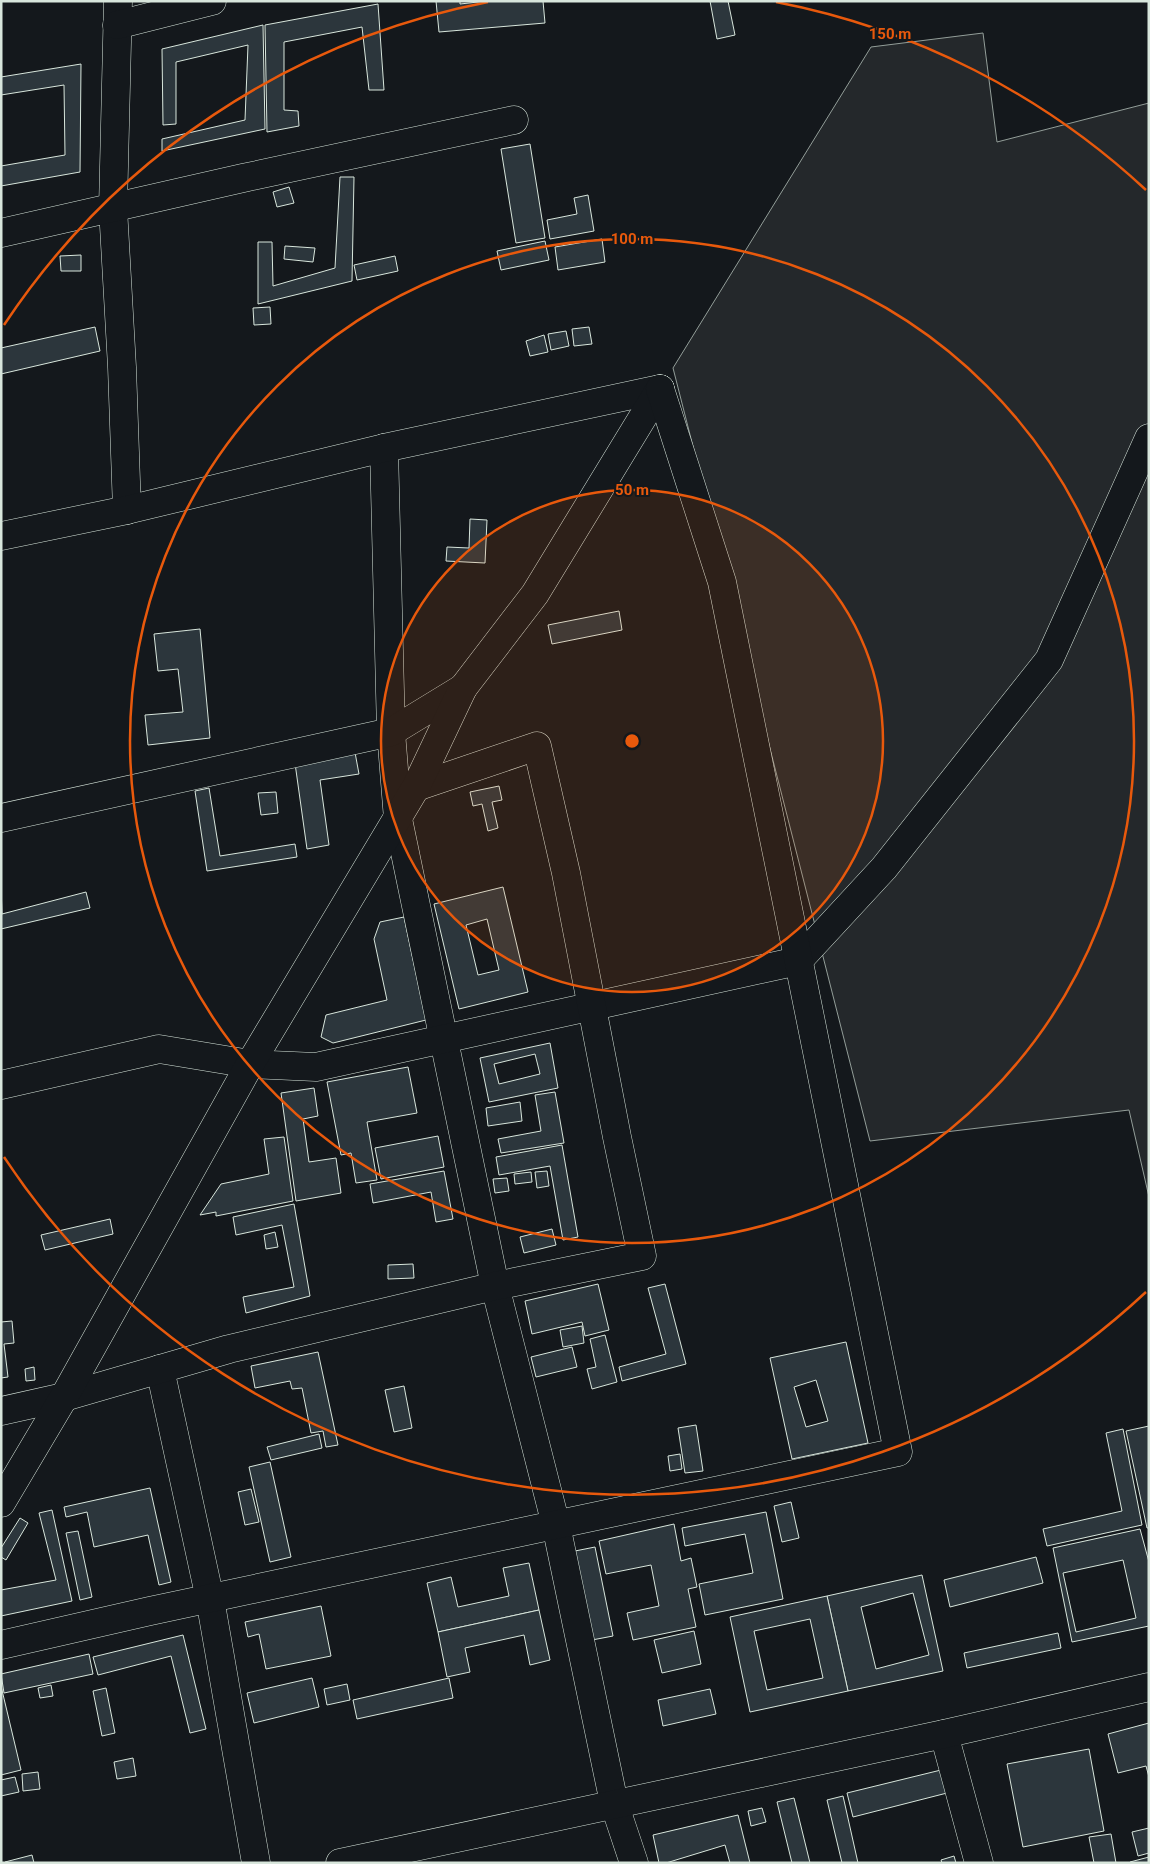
<svg xmlns="http://www.w3.org/2000/svg" width="1150" height="1864" font-family="Roboto,sans-serif">
  <style>
    .parking { fill: #24282b; stroke: #939e99 }
    .building { fill: #2c363c; stroke: #d8e6dc; fill-rule: evenodd }
    .lines { fill: none; stroke-linecap: round; stroke-linejoin: round }
    .street-casing { stroke: #d8e6dc; stroke-width: 29 }
    .secondary-casing { stroke: #d8e6dc; stroke-width: 29 }
    .street { stroke: #14181c; stroke-width: 28 }
    .secondary { stroke: #14181c; stroke-width: 28 }
    .ring { fill: none; stroke: #e8590c; stroke-width: 2.5 }
    .centre { fill: #e8590c; stroke: #14181c; stroke-width: 2.5 }
    .ring-label { font-size: 15px; text-anchor: middle; font-weight: bold; fill: #e8590c; stroke: #14181c; stroke-width: 4; stroke-linejoin: round; paint-order: stroke }
  </style>
  <rect width="100%" height="100%" fill="#14181c"/>
  <path class="parking" d="M 983,33 L 997,142 L 1149,103 L 1149,1197 L 1129,1110 L 870,1141 L 673,368 L 871,47 Z"/>
  <g class="building">
    <path d="M 436,1 L 460,1 L 460,4 L 487,1 L 543,1 L 545,23 L 439,32 Z"/>
    <path d="M 710,1 L 728,1 L 735,35 L 717,39 Z"/>
    <path d="M 378,4 L 384,90 L 369,90 L 362,27 L 284,42 L 284,110 L 298,111 L 299,126 L 267,132 L 265,25 Z"/>
    <path d="M 263,25 L 265,129 L 162,151 L 162,139 L 245,120 L 248,45 L 176,62 L 176,124 L 163,125 L 162,49 Z"/>
    <path d="M 81,64 L 80,172 L 1,186 L 1,166 L 65,155 L 64,85 L 1,95 L 1,77 Z"/>
    <path d="M 530,144 L 545,238 L 516,243 L 501,149 Z"/>
    <path d="M 340,177 L 354,177 L 352,281 L 258,304 L 258,242 L 272,242 L 273,286 L 335,268 Z"/>
    <path d="M 289,187 L 294,203 L 277,207 L 273,192 Z"/>
    <path d="M 588,195 L 594,231 L 550,239 L 547,220 L 577,214 L 574,198 Z"/>
    <path d="M 602,239 L 605,262 L 558,270 L 555,247 Z"/>
    <path d="M 545,241 L 549,260 L 501,270 L 497,251 Z"/>
    <path d="M 285,246 L 315,248 L 313,262 L 284,259 Z"/>
    <path d="M 81,255 L 81,271 L 61,271 L 60,256 Z"/>
    <path d="M 395,256 L 398,271 L 357,280 L 354,265 Z"/>
    <path d="M 270,307 L 271,324 L 254,325 L 253,308 Z"/>
    <path d="M 95,327 L 100,351 L 1,374 L 1,348 Z"/>
    <path d="M 589,327 L 592,344 L 574,346 L 572,329 Z"/>
    <path d="M 566,331 L 569,346 L 551,350 L 548,334 Z"/>
    <path d="M 544,335 L 548,352 L 530,356 L 526,341 Z"/>
    <path d="M 470,519 L 487,520 L 485,563 L 446,561 L 447,547 L 469,548 Z"/>
    <path d="M 619,611 L 622,630 L 552,644 L 548,625 Z"/>
    <path d="M 200,629 L 210,738 L 148,745 L 145,715 L 183,712 L 178,669 L 158,671 L 154,634 Z"/>
    <path d="M 354,747 L 359,774 L 320,780 L 329,845 L 307,849 L 294,756 Z"/>
    <path d="M 499,786 L 502,800 L 492,802 L 498,828 L 488,831 L 482,804 L 473,806 L 470,792 Z"/>
    <path d="M 209,788 L 220,856 L 295,844 L 297,857 L 207,871 L 195,791 Z"/>
    <path d="M 276,792 L 278,813 L 261,815 L 258,793 Z"/>
    <path d="M 1,886 L 2,914 L 86,892 L 90,908 L 1,929 Z"/>
    <path d="M 503,887 L 528,992 L 459,1009 L 434,904 ZM 487,919 L 499,970 L 478,975 L 466,925 Z"/>
    <path d="M 404,917 L 426,1020 L 333,1043 L 321,1037 L 326,1015 L 387,1000 L 374,939 L 380,922 Z"/>
    <path d="M 550,1043 L 558,1088 L 489,1102 L 480,1058 ZM 535,1054 L 540,1074 L 499,1084 L 494,1064 Z"/>
    <path d="M 408,1067 L 417,1113 L 367,1122 L 377,1180 L 356,1183 L 351,1153 L 341,1155 L 327,1082 Z"/>
    <path d="M 314,1088 L 318,1116 L 303,1119 L 309,1162 L 336,1158 L 341,1193 L 296,1201 L 281,1093 Z"/>
    <path d="M 555,1092 L 564,1143 L 501,1153 L 498,1139 L 541,1131 L 535,1095 Z"/>
    <path d="M 520,1102 L 522,1121 L 488,1126 L 486,1108 Z"/>
    <path d="M 438,1136 L 444,1167 L 381,1179 L 375,1148 Z"/>
    <path d="M 284,1137 L 293,1201 L 216,1216 L 216,1212 L 200,1215 L 221,1184 L 269,1174 L 264,1139 Z"/>
    <path d="M 562,1145 L 578,1237 L 563,1240 L 550,1166 L 499,1175 L 496,1157 Z"/>
    <path d="M 444,1171 L 453,1219 L 436,1222 L 431,1192 L 373,1203 L 370,1184 Z"/>
    <path d="M 547,1171 L 549,1186 L 537,1188 L 535,1172 Z"/>
    <path d="M 531,1172 L 532,1182 L 515,1184 L 514,1174 Z"/>
    <path d="M 507,1178 L 509,1191 L 495,1193 L 493,1179 Z"/>
    <path d="M 294,1204 L 310,1296 L 246,1313 L 243,1297 L 294,1287 L 282,1225 L 236,1235 L 233,1217 Z"/>
    <path d="M 110,1219 L 113,1234 L 45,1250 L 41,1235 Z"/>
    <path d="M 552,1229 L 556,1245 L 524,1253 L 520,1237 Z"/>
    <path d="M 275,1232 L 278,1247 L 266,1249 L 264,1235 Z"/>
    <path d="M 413,1264 L 414,1278 L 388,1279 L 388,1265 Z"/>
    <path d="M 598,1284 L 609,1330 L 585,1336 L 582,1322 L 532,1334 L 525,1301 Z"/>
    <path d="M 665,1284 L 686,1364 L 622,1381 L 619,1367 L 666,1354 L 648,1288 Z"/>
    <path d="M 12,1321 L 14,1343 L 4,1344 L 8,1377 L 1,1378 L 1,1322 Z"/>
    <path d="M 582,1326 L 584,1343 L 563,1347 L 560,1330 Z"/>
    <path d="M 605,1335 L 617,1382 L 592,1389 L 587,1369 L 596,1367 L 590,1339 Z"/>
    <path d="M 846,1342 L 868,1443 L 792,1459 L 770,1358 ZM 816,1380 L 828,1421 L 806,1427 L 794,1387 Z"/>
    <path d="M 572,1347 L 577,1367 L 536,1377 L 531,1357 Z"/>
    <path d="M 318,1352 L 338,1445 L 326,1447 L 323,1431 L 311,1433 L 302,1388 L 292,1389 L 290,1381 L 255,1388 L 251,1366 Z"/>
    <path d="M 34,1367 L 35,1380 L 26,1381 L 25,1369 Z"/>
    <path d="M 404,1386 L 412,1428 L 394,1432 L 385,1390 Z"/>
    <path d="M 696,1425 L 703,1471 L 685,1473 L 678,1428 Z"/>
    <path d="M 1149,1426 L 1149,1528 L 1147,1528 L 1126,1431 Z"/>
    <path d="M 1123,1429 L 1142,1525 L 1047,1546 L 1043,1529 L 1122,1511 L 1106,1433 Z"/>
    <path d="M 319,1434 L 322,1448 L 271,1460 L 267,1447 Z"/>
    <path d="M 680,1454 L 682,1469 L 670,1471 L 668,1456 Z"/>
    <path d="M 270,1462 L 291,1557 L 270,1562 L 249,1467 Z"/>
    <path d="M 150,1488 L 171,1582 L 159,1585 L 148,1535 L 94,1547 L 87,1512 L 66,1517 L 64,1507 Z"/>
    <path d="M 251,1489 L 259,1522 L 245,1525 L 238,1492 Z"/>
    <path d="M 791,1502 L 799,1538 L 782,1542 L 774,1506 Z"/>
    <path d="M 52,1510 L 72,1601 L 1,1616 L 1,1590 L 56,1580 L 39,1513 Z"/>
    <path d="M 766,1512 L 783,1599 L 705,1615 L 699,1584 L 753,1573 L 745,1534 L 685,1546 L 682,1528 Z"/>
    <path d="M 20,1518 L 28,1523 L 6,1560 L 1,1557 L 1,1548 Z"/>
    <path d="M 674,1524 L 681,1561 L 691,1558 L 697,1587 L 688,1589 L 696,1627 L 633,1640 L 627,1613 L 659,1606 L 651,1565 L 606,1574 L 599,1541 Z"/>
    <path d="M 1140,1529 L 1149,1562 L 1149,1626 L 1072,1642 L 1053,1548 ZM 1123,1560 L 1136,1618 L 1076,1632 L 1063,1573 Z"/>
    <path d="M 78,1531 L 92,1597 L 80,1600 L 66,1533 Z"/>
    <path d="M 595,1547 L 613,1636 L 592,1640 L 575,1551 Z"/>
    <path d="M 1036,1557 L 1043,1583 L 950,1607 L 944,1580 Z"/>
    <path d="M 529,1563 L 539,1610 L 438,1632 L 427,1583 L 451,1577 L 458,1607 L 509,1596 L 503,1568 Z"/>
    <path d="M 922,1575 L 943,1671 L 848,1691 L 827,1596 ZM 913,1593 L 929,1655 L 876,1669 L 861,1607 Z"/>
    <path d="M 827,1596 L 848,1691 L 750,1712 L 730,1617 ZM 810,1619 L 823,1678 L 767,1690 L 754,1631 Z"/>
    <path d="M 321,1606 L 331,1656 L 266,1669 L 259,1634 L 248,1637 L 245,1622 Z"/>
    <path d="M 539,1610 L 550,1660 L 530,1665 L 524,1635 L 465,1648 L 470,1672 L 447,1677 L 438,1632 Z"/>
    <path d="M 694,1631 L 701,1664 L 662,1673 L 654,1640 Z"/>
    <path d="M 1058,1633 L 1061,1648 L 967,1668 L 964,1653 Z"/>
    <path d="M 183,1635 L 206,1729 L 190,1733 L 171,1656 L 98,1675 L 93,1657 Z"/>
    <path d="M 89,1654 L 93,1674 L 4,1693 L 1,1674 Z"/>
    <path d="M 312,1678 L 319,1707 L 254,1723 L 247,1693 Z"/>
    <path d="M 449,1678 L 453,1698 L 357,1719 L 353,1700 Z"/>
    <path d="M 347,1684 L 350,1700 L 327,1705 L 324,1689 Z"/>
    <path d="M 51,1685 L 53,1696 L 40,1698 L 38,1688 Z"/>
    <path d="M 1,1686 L 21,1770 L 1,1775 Z"/>
    <path d="M 106,1688 L 115,1733 L 102,1736 L 93,1691 Z"/>
    <path d="M 710,1689 L 716,1714 L 663,1726 L 658,1700 Z"/>
    <path d="M 1149,1723 L 1149,1777 L 1146,1766 L 1118,1773 L 1108,1734 Z"/>
    <path d="M 1089,1749 L 1104,1831 L 1023,1847 L 1007,1764 Z"/>
    <path d="M 133,1758 L 136,1776 L 117,1779 L 114,1762 Z"/>
    <path d="M 941,1770 L 947,1793 L 853,1817 L 847,1793 Z"/>
    <path d="M 38,1772 L 40,1789 L 23,1791 L 22,1774 Z"/>
    <path d="M 15,1777 L 19,1792 L 1,1796 L 1,1780 Z"/>
    <path d="M 843,1796 L 858,1863 L 842,1863 L 827,1800 Z"/>
    <path d="M 794,1798 L 810,1863 L 792,1863 L 777,1802 Z"/>
    <path d="M 762,1808 L 766,1822 L 751,1826 L 748,1811 Z"/>
    <path d="M 738,1815 L 750,1863 L 730,1863 L 725,1845 L 666,1863 L 659,1863 L 653,1835 Z"/>
    <path d="M 1149,1828 L 1149,1853 L 1138,1856 L 1132,1832 Z"/>
    <path d="M 1111,1834 L 1116,1863 L 1094,1863 L 1089,1837 Z"/>
    <path d="M 32,1855 L 34,1863 L 5,1863 L 5,1862 Z"/>
    <path d="M 954,1856 L 956,1863 L 942,1863 L 941,1860 Z"/>
    <path d="M 1149,1857 L 1149,1863 L 1130,1863 L 1130,1862 Z"/>
  </g>
  <g class="lines">
    <defs>
      <g id="street">
        <path d="M 118,1 L 113,208 L 122,367 L 127,510"/>
        <path d="M 117,25 L 212,1"/>
        <path d="M 1,233 L 243,178 L 514,120"/>
        <path d="M 384,448 L 391,732 L 398,819 L 495,1286 L 556,1525 L 614,1803 L 634,1863"/>
        <path d="M 1,536 L 127,510 L 384,448 L 660,389"/>
        <path d="M 1,818 L 391,732 L 463,688"/>
        <path d="M 1,1085 L 159,1049 L 250,1064 L 316,1067 L 798,961 L 884,868 L 1049,660 L 1149,438"/>
        <path d="M 160,1369 L 210,1599 L 256,1863"/>
        <path d="M 1,1411 L 64,1397 L 229,1349 L 495,1286 L 642,1256 L 617,1137 L 566,873 L 537,746 L 416,787"/>
        <path d="M 1,1503 L 64,1397 L 250,1064 L 416,787 L 463,688 L 535,594 L 660,389"/>
        <path d="M 1,1645 L 150,1611 L 898,1452 L 722,582 L 660,389"/>
        <path d="M 944,1734 L 979,1863"/>
      </g>
      <path id="secondary" d="M 340,1863 L 944,1734 L 1149,1687"/>
    </defs>
    <use href="#street" class="street-casing"/>
    <use href="#secondary" class="secondary-casing"/>
    <use href="#street" class="street"/>
    <use href="#secondary" class="secondary"/>
  </g>
  <circle cx="632" cy="741" r="251" fill="#e8590c" fill-opacity=".12"/>
  <g class="ring">
    <circle cx="632" cy="741" r="251"/>
    <circle cx="632" cy="741" r="502"/>
    <path d="M1146 1292A753 753 0 0 1 4 1157M4 325A753 753 0 0 1 488 2M776 2A753 753 0 0 1 1146 190"/>
  </g>
  <circle cx="632" cy="741" r="8" class="centre"/>
  <g class="ring-label">
    <text x="890" y="39">150 m</text>
    <text x="632" y="244">100 m</text>
    <text x="632" y="495">50 m</text>
  </g>
  <rect width="1150" height="1864" fill="none" stroke="#d8e6dc" stroke-width="5"/>
</svg>
